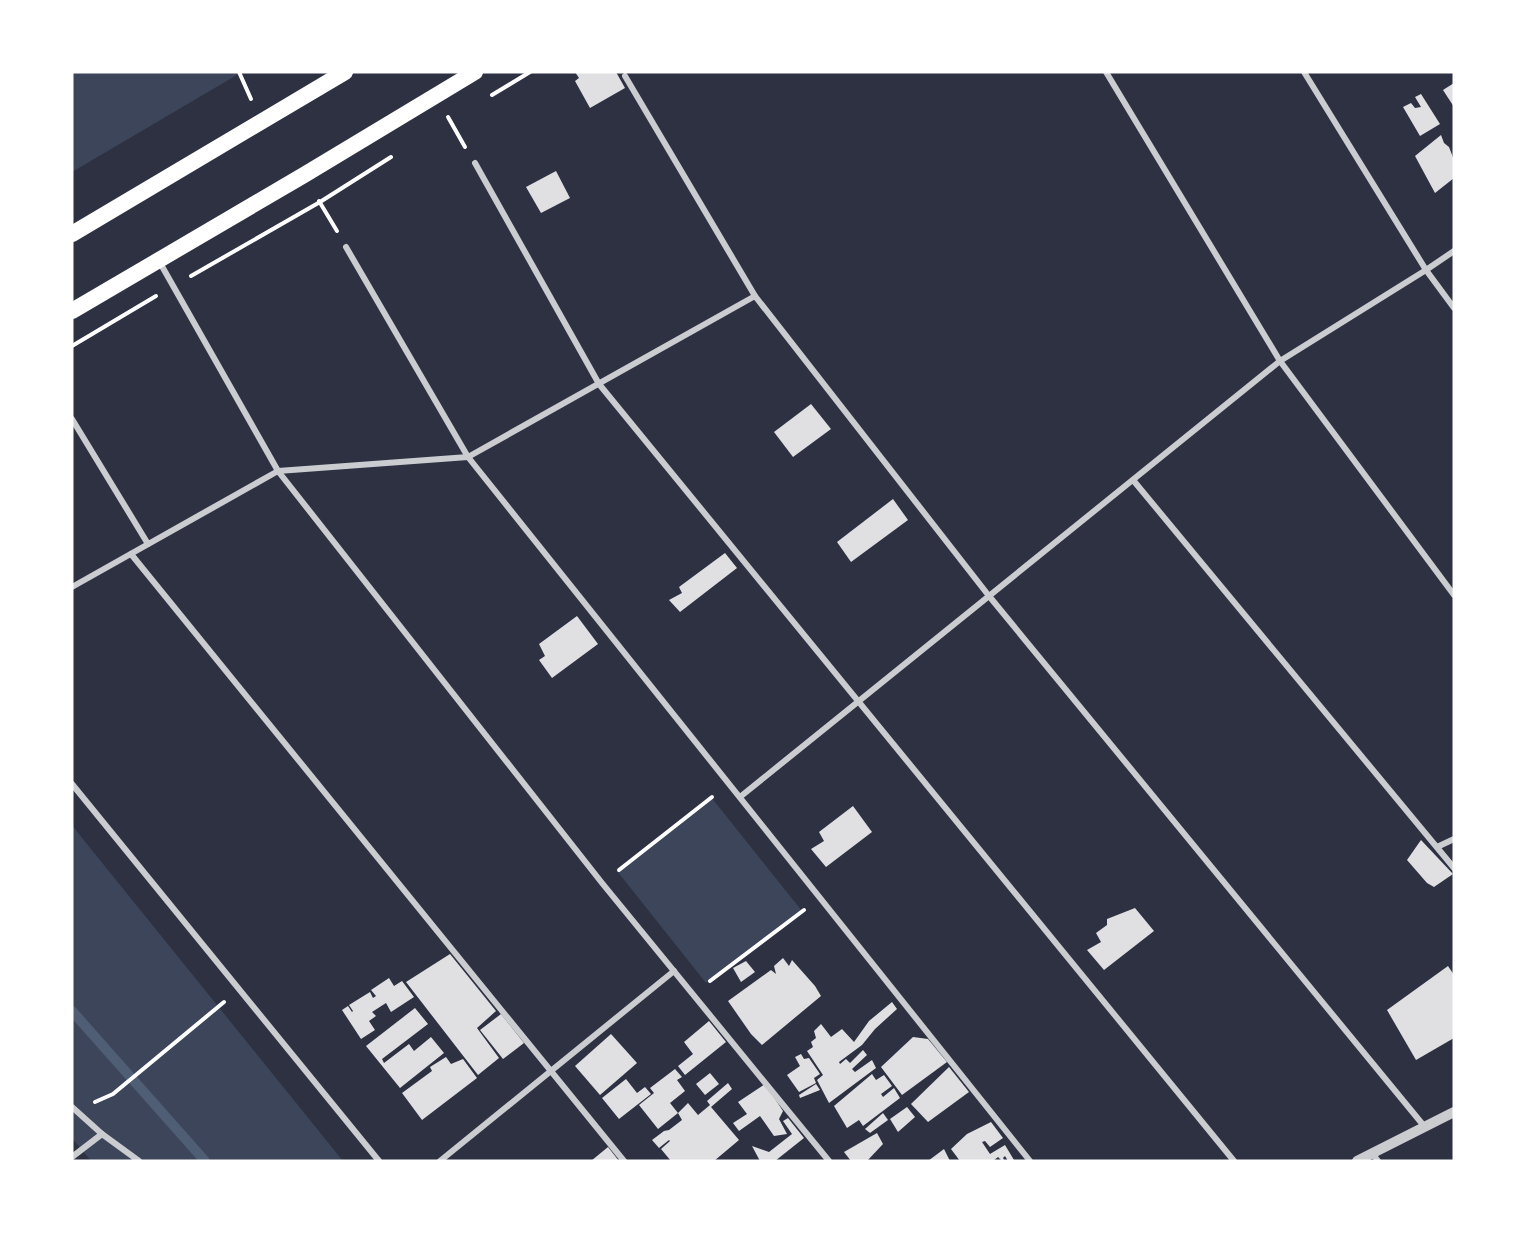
<svg xmlns="http://www.w3.org/2000/svg" width="1526" height="1233" font-family="Commissioner,sans-serif">
  <style>
    .green { fill: #3c4559 }
    .lines { fill: none; stroke-linecap: round; stroke-linejoin: round }
    .stream { stroke: #4f5d75; stroke-width: 10 }
    .building { fill: #e0e0e3 }
    .path { stroke: #fff; stroke-width: 4 }
    .minor { stroke: #caccd0; stroke-width: 6 }
    .tertiary { stroke: #caccd0; stroke-width: 10 }
    .trunk { stroke: #fff; stroke-width: 16 }
  </style>
  <rect width="100%" height="100%" fill="#2d3142"/>
  <g class="green">
    <path d="M 72,72 L 242,72 L 72,172 Z"/>
    <path d="M 711,797 L 802,911 L 706,983 L 617,871 Z"/>
    <path d="M 72,825 L 91,849 L 343,1161 L 91,1161 L 72,1138 Z"/>
  </g>
  <g class="lines">
    <path class="stream" d="M 72,1011 L 205,1161"/>
  </g>
  <g class="building">
    <path d="M 575,72 L 616,72 L 625,88 L 590,108 L 575,81 L 579,78 Z"/>
    <path d="M 1454,83 L 1454,107 L 1443,90 Z"/>
    <path d="M 1421,94 L 1440,124 L 1420,136 L 1403,107 L 1411,103 L 1415,108 L 1421,107 L 1415,97 Z"/>
    <path d="M 1441,135 L 1444,143 L 1449,147 L 1454,160 L 1454,178 L 1435,193 L 1415,156 Z"/>
    <path d="M 556,171 L 570,198 L 541,213 L 526,187 Z"/>
    <path d="M 811,404 L 831,429 L 793,457 L 774,432 Z"/>
    <path d="M 893,499 L 908,520 L 851,562 L 837,542 Z"/>
    <path d="M 725,553 L 737,568 L 680,612 L 669,600 L 682,593 L 679,587 Z"/>
    <path d="M 577,616 L 598,644 L 552,678 L 539,660 L 545,656 L 539,644 Z"/>
    <path d="M 853,806 L 872,832 L 826,867 L 811,849 L 824,841 L 819,832 Z"/>
    <path d="M 1421,840 L 1453,874 L 1434,887 L 1427,883 L 1407,860 Z"/>
    <path d="M 1135,908 L 1154,931 L 1104,970 L 1087,950 L 1101,942 L 1096,933 L 1107,925 L 1107,919 Z"/>
    <path d="M 450,954 L 496,1011 L 477,1028 L 499,1058 L 478,1075 L 406,982 Z"/>
    <path d="M 783,958 L 789,966 L 792,960 L 815,986 L 821,996 L 762,1045 L 751,1034 L 728,1001 L 771,970 L 776,974 L 774,966 Z"/>
    <path d="M 746,961 L 755,972 L 741,982 L 733,968 Z"/>
    <path d="M 1448,966 L 1454,975 L 1454,1038 L 1416,1060 L 1387,1010 Z"/>
    <path d="M 389,978 L 394,986 L 402,981 L 414,997 L 391,1012 L 386,1003 L 372,1012 L 376,1016 L 369,1021 L 375,1030 L 361,1039 L 342,1010 L 348,1006 L 352,1012 L 353,1011 L 349,1005 L 370,992 L 373,998 L 376,996 L 371,990 Z"/>
    <path d="M 892,1002 L 897,1009 L 875,1029 L 862,1045 L 839,1062 L 840,1064 L 846,1059 L 850,1063 L 863,1050 L 867,1055 L 852,1069 L 855,1072 L 872,1060 L 876,1068 L 829,1103 L 817,1080 L 823,1075 L 807,1051 L 813,1047 L 811,1042 L 816,1038 L 814,1031 L 821,1024 L 831,1037 L 842,1029 L 854,1042 L 869,1021 Z"/>
    <path d="M 415,1008 L 428,1024 L 382,1059 L 384,1063 L 409,1044 L 414,1051 L 431,1037 L 444,1053 L 400,1088 L 366,1046 Z"/>
    <path d="M 501,1014 L 524,1043 L 503,1059 L 480,1030 Z"/>
    <path d="M 709,1021 L 726,1042 L 685,1075 L 678,1066 L 693,1054 L 684,1042 Z"/>
    <path d="M 611,1034 L 637,1063 L 600,1095 L 575,1066 Z"/>
    <path d="M 913,1037 L 928,1039 L 947,1062 L 902,1095 L 881,1067 Z"/>
    <path d="M 801,1054 L 804,1059 L 809,1058 L 820,1074 L 814,1078 L 816,1083 L 799,1092 L 787,1075 L 800,1066 L 795,1057 Z"/>
    <path d="M 446,1057 L 451,1064 L 463,1059 L 477,1078 L 422,1120 L 402,1093 L 432,1071 L 430,1067 Z"/>
    <path d="M 949,1067 L 969,1092 L 928,1122 L 911,1104 Z"/>
    <path d="M 675,1069 L 682,1077 L 677,1080 L 685,1091 L 670,1103 L 678,1113 L 658,1129 L 639,1105 L 654,1093 L 650,1088 Z"/>
    <path d="M 710,1073 L 719,1084 L 705,1095 L 696,1084 Z"/>
    <path d="M 872,1074 L 876,1080 L 884,1075 L 892,1086 L 881,1094 L 883,1097 L 894,1088 L 900,1098 L 863,1126 L 859,1120 L 847,1128 L 834,1106 Z"/>
    <path d="M 626,1079 L 637,1093 L 645,1087 L 651,1094 L 619,1119 L 602,1098 Z"/>
    <path d="M 728,1083 L 732,1089 L 711,1107 L 739,1140 L 714,1161 L 671,1161 L 661,1149 L 670,1141 L 669,1140 L 659,1148 L 652,1140 L 664,1131 L 669,1130 L 682,1120 L 678,1113 L 688,1103 L 698,1115 L 710,1105 L 707,1101 Z"/>
    <path d="M 765,1084 L 783,1111 L 779,1119 L 787,1134 L 774,1136 L 760,1116 L 739,1131 L 733,1123 L 747,1114 L 738,1102 Z"/>
    <path d="M 816,1084 L 820,1090 L 800,1098 L 799,1095 Z"/>
    <path d="M 907,1107 L 915,1117 L 898,1132 L 890,1119 Z"/>
    <path d="M 883,1113 L 888,1120 L 870,1133 L 865,1129 Z"/>
    <path d="M 788,1118 L 804,1138 L 775,1161 L 760,1161 L 752,1146 L 769,1152 L 792,1134 L 783,1121 Z"/>
    <path d="M 991,1122 L 1003,1138 L 990,1147 L 985,1141 L 982,1142 L 990,1154 L 1005,1145 L 1014,1160 L 1008,1161 L 1005,1156 L 1003,1158 L 1004,1160 L 1002,1161 L 998,1157 L 993,1161 L 960,1161 L 951,1149 L 967,1134 Z"/>
    <path d="M 877,1133 L 883,1144 L 867,1161 L 851,1161 L 844,1152 Z"/>
    <path d="M 608,1147 L 619,1161 L 591,1161 Z"/>
    <path d="M 944,1149 L 950,1161 L 928,1161 Z"/>
  </g>
  <g class="lines">
    <g class="path">
      <path d="M 239,72 L 251,99"/>
      <path d="M 492,95 L 530,72"/>
      <path d="M 448,117 L 465,147"/>
      <path d="M 319,201 L 337,231"/>
      <path d="M 191,276 L 320,202 L 391,157"/>
      <path d="M 72,346 L 156,296"/>
      <path d="M 619,870 L 712,797"/>
      <path d="M 710,981 L 804,910"/>
      <path d="M 95,1102 L 113,1094 L 224,1002"/>
    </g>
    <g class="minor">
      <path d="M 1106,72 L 1280,361 L 1454,595"/>
      <path d="M 1304,72 L 1426,270 L 1454,308"/>
      <path d="M 625,76 L 755,296 L 989,596 L 1424,1126"/>
      <path d="M 475,163 L 599,384 L 1234,1161"/>
      <path d="M 346,247 L 468,457 L 1030,1161"/>
      <path d="M 159,261 L 278,471 L 602,883 L 829,1161"/>
      <path d="M 72,419 L 148,544"/>
      <path d="M 1133,480 L 1454,868"/>
      <path d="M 131,554 L 624,1161"/>
      <path d="M 72,587 L 278,471 L 468,457 L 755,296"/>
      <path d="M 72,784 L 379,1161"/>
      <path d="M 740,797 L 1280,361 L 1426,270 L 1454,251"/>
      <path d="M 1437,847 L 1454,839"/>
      <path d="M 72,1107 L 102,1134 L 139,1161"/>
      <path d="M 1372,1153 L 1378,1161"/>
      <path d="M 72,1157 L 102,1134"/>
      <path d="M 440,1161 L 674,971"/>
    </g>
    <path class="tertiary" d="M 1357,1161 L 1454,1112"/>
    <g class="trunk">
      <path d="M 72,234 L 345,72"/>
      <path d="M 72,311 L 304,175 L 475,72"/>
    </g>
  </g>
  <rect width="1526" height="1233" fill="none" stroke="#ffffff" stroke-width="147"/>
</svg>
